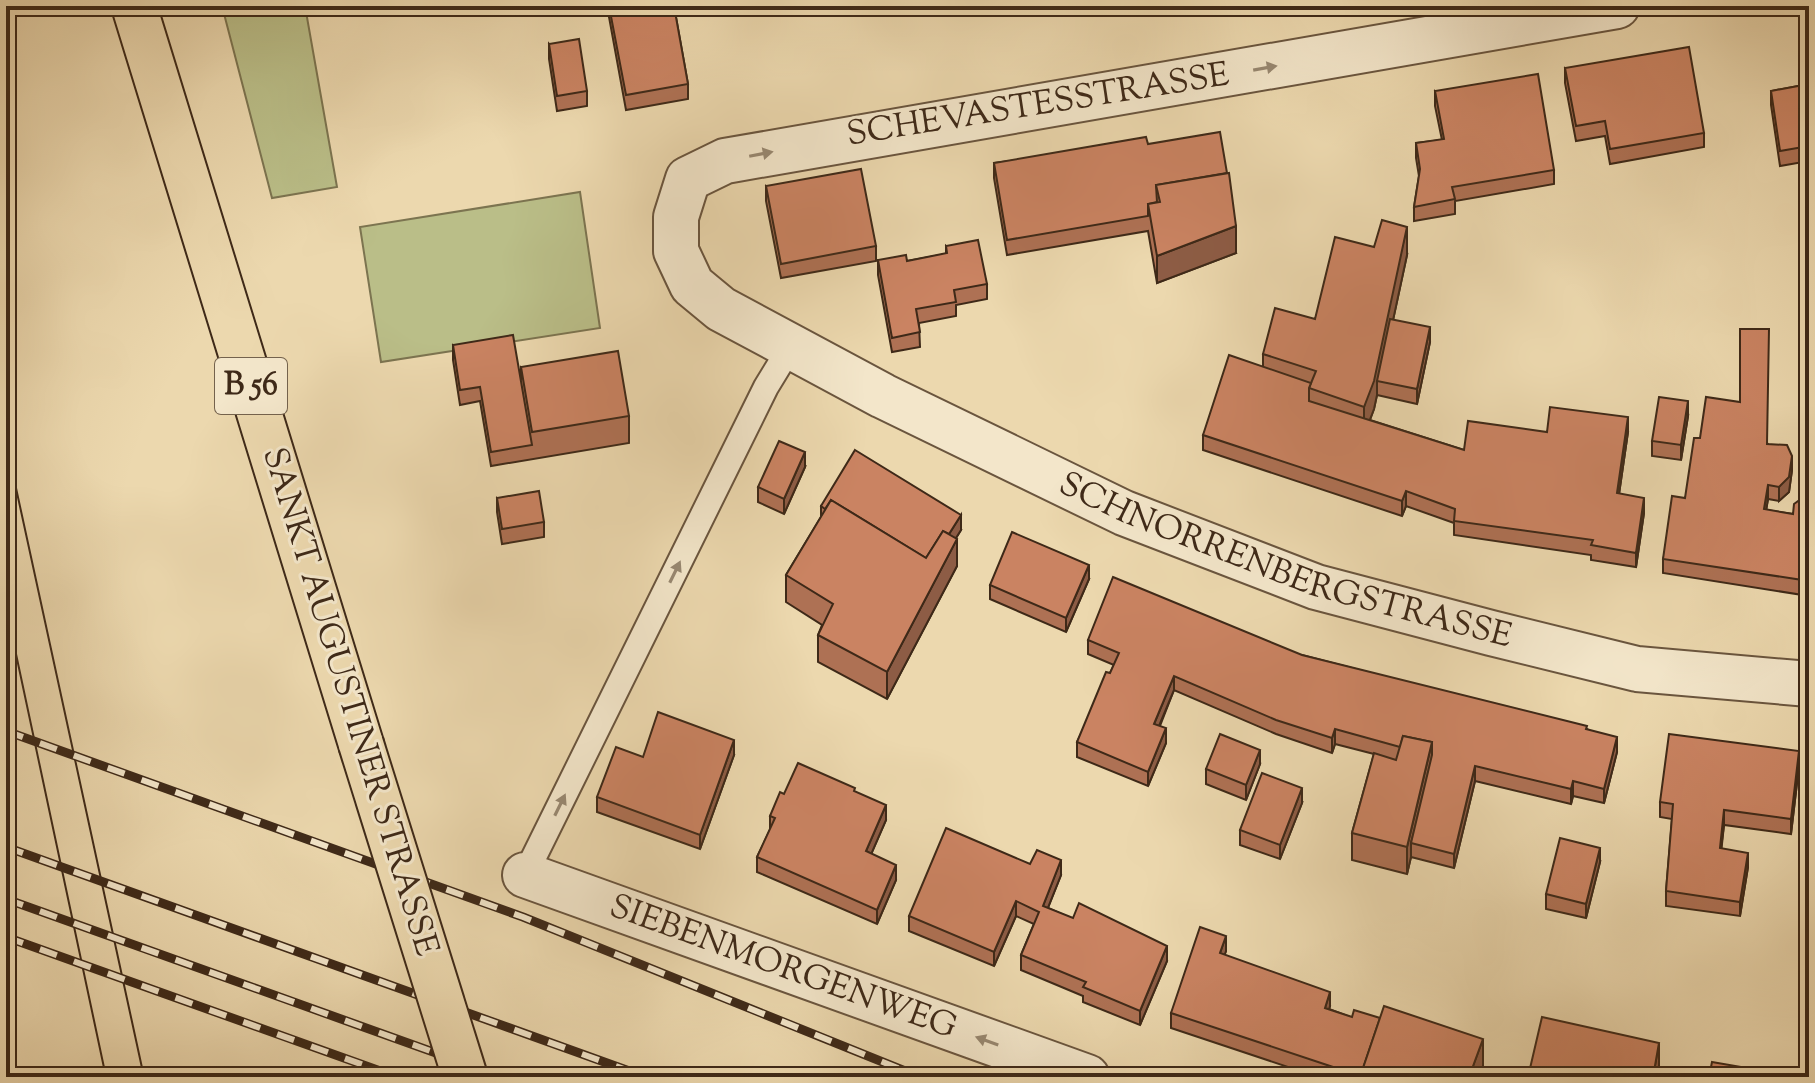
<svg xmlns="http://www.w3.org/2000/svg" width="1815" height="1083" font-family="'Sorts Mill Goudy',serif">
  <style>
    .green { fill: #babe88; stroke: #7c7450; stroke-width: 2 }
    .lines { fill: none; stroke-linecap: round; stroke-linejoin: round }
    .lane-casing { stroke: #6a553e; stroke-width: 28 }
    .street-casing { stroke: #6a553e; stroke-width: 48 }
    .primary-casing { stroke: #3e2918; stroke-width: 48 }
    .lane { stroke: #f3e6ca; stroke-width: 24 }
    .street { stroke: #f3e6ca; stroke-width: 44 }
    .primary { stroke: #ecd8ae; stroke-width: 44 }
    .tram { stroke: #3e2918; stroke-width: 2 }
    .rail-casing { stroke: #3e2918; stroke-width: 9 }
    .rail { stroke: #f3e6ca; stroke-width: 6; stroke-dasharray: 18; stroke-linecap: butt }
    .primary-bridge-casing { stroke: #3e2918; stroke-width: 48; stroke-linecap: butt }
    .primary-bridge { stroke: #ecd8ae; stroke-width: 44 }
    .wall { fill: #ae7154; stroke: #3e2918; stroke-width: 2 }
    .shaded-wall { fill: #8d5c45; stroke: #3e2918; stroke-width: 2 }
    .building { fill: #ca8362; stroke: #3e2918; stroke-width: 2 }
    .oneway { fill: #988871 }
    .labels { text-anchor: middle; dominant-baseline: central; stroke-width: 6; stroke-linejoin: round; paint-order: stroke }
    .shield { fill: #f3e6ca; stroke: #74624d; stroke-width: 2 }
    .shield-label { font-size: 32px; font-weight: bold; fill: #3e2918 }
    .street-label { font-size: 34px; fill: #3e2918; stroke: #f3e6ca }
  </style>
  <rect width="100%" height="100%" fill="#ecd8ae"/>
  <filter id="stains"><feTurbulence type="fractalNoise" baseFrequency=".0025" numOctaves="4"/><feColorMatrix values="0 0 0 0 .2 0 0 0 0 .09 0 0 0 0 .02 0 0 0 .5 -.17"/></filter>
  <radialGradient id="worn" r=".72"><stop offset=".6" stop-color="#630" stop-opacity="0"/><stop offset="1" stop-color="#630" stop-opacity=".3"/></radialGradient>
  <g class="green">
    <path d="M 222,6 L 305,6 L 337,187 L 272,198 Z"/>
    <path d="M 580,192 L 600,328 L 381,362 L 360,227 Z"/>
  </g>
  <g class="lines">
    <defs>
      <path id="lane" d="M 525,875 L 766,387 L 791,346"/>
      <g id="street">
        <path id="s1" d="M 1617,6 L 725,161 L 688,179 L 676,217 L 676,251 L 692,285 L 721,309 L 883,396 L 1124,513 L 1316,587 L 1491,633 L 1637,669 L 1809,684"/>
        <path id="s2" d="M 525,875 L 1087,1077"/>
      </g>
      <path id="primary" d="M 134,6 L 361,744"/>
    </defs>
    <use href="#lane" class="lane-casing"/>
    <use href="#street" class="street-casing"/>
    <use href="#primary" class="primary-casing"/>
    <use href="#lane" class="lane"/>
    <use href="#street" class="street"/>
    <use href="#primary" class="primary"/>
    <g class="tram">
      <path d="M 6,442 L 144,1077"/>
      <path d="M 6,607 L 106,1077"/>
    </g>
    <defs>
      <g id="rail">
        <path d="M 6,731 L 523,917 L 920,1077"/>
        <path d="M 6,847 L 646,1077"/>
        <path d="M 6,899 L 503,1077"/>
        <path d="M 6,937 L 397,1077"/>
      </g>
    </defs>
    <use href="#rail" class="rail-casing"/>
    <use href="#rail" class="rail"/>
    <defs>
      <path id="primary-bridge" d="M 361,744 L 465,1077"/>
    </defs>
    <use href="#primary-bridge" class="primary-bridge-casing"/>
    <use href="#primary-bridge" class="primary-bridge"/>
  </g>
  <g class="wall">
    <path d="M 607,6 L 674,6 L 688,84 L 688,99 L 626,110 Z"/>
    <path d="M 752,6 L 789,6 L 753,12 Z"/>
    <path d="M 549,44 L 587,91 L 587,106 L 557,111 L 549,59 Z"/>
    <path d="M 1565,68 L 1704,133 L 1704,147 L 1610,164 L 1605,136 L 1576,141 L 1565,83 Z"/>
    <path d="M 1809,84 L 1809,161 L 1780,166 L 1771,105 L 1771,91 Z"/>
    <path d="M 1435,91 L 1554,170 L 1554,184 L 1455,201 L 1455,214 L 1414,221 L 1414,207 L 1419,176 L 1416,158 L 1416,143 L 1442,140 L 1435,106 Z"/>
    <path d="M 1148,144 L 1236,253 L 1157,283 L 1148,231 L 1007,255 L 994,178 L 994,163 Z"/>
    <path d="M 766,186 L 876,246 L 876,261 L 781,278 L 766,201 Z"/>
    <path d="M 946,246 L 987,284 L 987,299 L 956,305 L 956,316 L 919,323 L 920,347 L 892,352 L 878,275 L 878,260 L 907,261 L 946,254 Z"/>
    <path d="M 1407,255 L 1393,320 L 1430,342 L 1417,404 L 1377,395 L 1374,409 L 1370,420 L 1464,450 L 1547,432 L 1628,432 L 1619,494 L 1644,513 L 1636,567 L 1591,560 L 1591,555 L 1454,535 L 1454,523 L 1406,506 L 1402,516 L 1203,450 L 1203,435 L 1263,367 L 1263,354 Z"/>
    <path d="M 453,345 L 521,379 L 521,367 L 629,416 L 629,443 L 491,466 L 480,401 L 460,405 L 453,360 Z"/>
    <path d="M 1688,416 L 1681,460 L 1652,456 L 1652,441 Z"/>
    <path d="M 1768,444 L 1792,470 L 1789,492 L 1779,501 L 1768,499 L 1766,510 L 1793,514 L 1809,496 L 1809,596 L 1663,573 L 1663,559 L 1685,498 Z"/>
    <path d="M 805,467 L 784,514 L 758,502 L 758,487 Z"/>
    <path d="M 497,498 L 544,522 L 544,537 L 502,544 L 497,512 Z"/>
    <path d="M 821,506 L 961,530 L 956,538 L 957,566 L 887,699 L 818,662 L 818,635 L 822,625 L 786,602 L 786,575 L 821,517 Z"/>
    <path d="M 1089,579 L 1066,632 L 990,599 L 990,585 Z"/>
    <path d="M 1088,640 L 1302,655 L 1587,729 L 1617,752 L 1604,803 L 1573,796 L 1571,804 L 1475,781 L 1454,868 L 1411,857 L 1407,874 L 1352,860 L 1352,833 L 1374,754 L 1335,744 L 1332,753 L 1276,734 L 1174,690 L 1160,726 L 1166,743 L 1148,786 L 1077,757 L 1077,742 L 1114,665 L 1088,654 Z"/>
    <path d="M 734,755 L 700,849 L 597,812 L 597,797 L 643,757 Z"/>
    <path d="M 1260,764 L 1246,800 L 1206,784 L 1206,769 Z"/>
    <path d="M 1799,766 L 1791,834 L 1724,825 L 1721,849 L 1748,867 L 1740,916 L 1666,906 L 1666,891 L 1672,819 L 1660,817 L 1660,802 Z"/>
    <path d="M 855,792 L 886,820 L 871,854 L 896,880 L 877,924 L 757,872 L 757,857 L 770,830 L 770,816 L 784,794 Z"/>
    <path d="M 1302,803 L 1280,859 L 1240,845 L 1240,830 Z"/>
    <path d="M 1600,862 L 1586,918 L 1546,909 L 1546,894 Z"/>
    <path d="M 1030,864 L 1061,875 L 1048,908 L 1167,961 L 1140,1025 L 1083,1002 L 1083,996 L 1021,970 L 1021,955 L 1034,924 L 1016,916 L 994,966 L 909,931 L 909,916 Z"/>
    <path d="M 1226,951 L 1224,955 L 1330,1006 L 1329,1009 L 1483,1067 L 1479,1077 L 1318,1077 L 1171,1028 L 1171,1013 Z"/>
  </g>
  <g class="shaded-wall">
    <path d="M 1236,226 L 1236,253 L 1157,283 L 1157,256 Z"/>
    <path d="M 1407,227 L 1407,255 L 1380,381 L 1377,381 L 1377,395 L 1374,409 L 1364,435 L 1364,407 Z"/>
    <path d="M 1430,327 L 1430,342 L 1417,404 L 1417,389 Z"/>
    <path d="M 1688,401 L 1688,416 L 1681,460 L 1681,445 Z"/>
    <path d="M 1628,417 L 1628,432 L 1617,508 L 1617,493 Z"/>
    <path d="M 805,452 L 805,467 L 784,514 L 784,499 Z"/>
    <path d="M 1792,456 L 1792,470 L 1789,492 L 1779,501 L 1779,487 Z"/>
    <path d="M 1768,485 L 1768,499 L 1764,524 L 1764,509 Z"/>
    <path d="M 1406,491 L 1406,506 L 1402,516 L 1402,501 Z"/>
    <path d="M 1644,498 L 1644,513 L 1636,567 L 1636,553 Z"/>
    <path d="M 961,515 L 961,530 L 926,586 L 926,571 Z"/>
    <path d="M 957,539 L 957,566 L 887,699 L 887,672 Z"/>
    <path d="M 1089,565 L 1089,579 L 1066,632 L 1066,618 Z"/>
    <path d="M 1174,676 L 1174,690 L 1154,738 L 1154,724 Z"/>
    <path d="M 1166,728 L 1166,743 L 1148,786 L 1148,772 Z"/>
    <path d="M 1335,729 L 1335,744 L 1332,753 L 1332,738 Z"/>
    <path d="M 1617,737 L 1617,752 L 1604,803 L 1604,789 Z"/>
    <path d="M 734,740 L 734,755 L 700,849 L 700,835 Z"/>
    <path d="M 1432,742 L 1432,770 L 1411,843 L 1411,857 L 1407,874 L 1407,847 Z"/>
    <path d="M 1260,750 L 1260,764 L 1246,800 L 1246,785 Z"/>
    <path d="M 1799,751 L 1799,766 L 1791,834 L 1791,819 Z"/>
    <path d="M 1475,766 L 1475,781 L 1454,868 L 1454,854 Z"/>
    <path d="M 1573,781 L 1573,796 L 1571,804 L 1571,789 Z"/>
    <path d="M 1302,788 L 1302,803 L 1280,859 L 1280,845 Z"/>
    <path d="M 886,805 L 886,820 L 866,866 L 866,851 Z"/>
    <path d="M 1724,810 L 1724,825 L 1720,863 L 1720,848 Z"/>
    <path d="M 1600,848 L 1600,862 L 1586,918 L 1586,904 Z"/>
    <path d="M 1748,853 L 1748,867 L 1740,916 L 1740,902 Z"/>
    <path d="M 1061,860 L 1061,875 L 1043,920 L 1043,906 Z"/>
    <path d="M 896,865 L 896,880 L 877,924 L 877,910 Z"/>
    <path d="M 1016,901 L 1016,916 L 994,966 L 994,952 Z"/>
    <path d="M 1226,936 L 1226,951 L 1220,968 L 1220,953 Z"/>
    <path d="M 1167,946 L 1167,961 L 1140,1025 L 1140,1011 Z"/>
    <path d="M 1330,992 L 1330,1006 L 1325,1023 L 1325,1008 Z"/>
    <path d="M 1483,1039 L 1483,1067 L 1479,1077 L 1469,1077 Z"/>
    <path d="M 1659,1043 L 1659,1071 L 1658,1077 L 1653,1077 Z"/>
  </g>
  <g class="building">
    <path d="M 609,6 L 674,6 L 688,84 L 626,95 Z"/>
    <path d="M 579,39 L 587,91 L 557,96 L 549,44 Z"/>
    <path d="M 1689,47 L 1704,133 L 1610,149 L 1605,121 L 1576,126 L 1565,68 Z"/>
    <path d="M 1538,74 L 1554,170 L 1452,187 L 1455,199 L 1414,207 L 1420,169 L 1416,143 L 1444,139 L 1435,91 Z"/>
    <path d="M 1809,84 L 1809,146 L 1780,151 L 1771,91 Z"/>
    <path d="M 1220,132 L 1227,173 L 1156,185 L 1157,202 L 1148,204 L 1148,216 L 1007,240 L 994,163 L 1146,137 L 1148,144 Z"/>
    <path d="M 861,169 L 876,246 L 781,264 L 766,186 Z"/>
    <path d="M 1229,173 L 1236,226 L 1157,256 L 1148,204 L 1160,202 L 1156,185 Z"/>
    <path d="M 1382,220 L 1407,227 L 1374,381 L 1364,407 L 1309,388 L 1316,371 L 1263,354 L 1275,308 L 1315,319 L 1335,237 L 1374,247 Z"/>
    <path d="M 978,240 L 987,284 L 954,290 L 956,302 L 916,309 L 920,332 L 892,338 L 878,260 L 906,255 L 907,261 L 947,253 L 946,246 Z"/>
    <path d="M 1390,319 L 1430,327 L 1417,389 L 1377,381 Z"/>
    <path d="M 1740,329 L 1769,329 L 1767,444 L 1787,445 L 1792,456 L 1789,477 L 1779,487 L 1768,485 L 1764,509 L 1793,514 L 1794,504 L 1805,496 L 1809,496 L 1809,581 L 1663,559 L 1672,496 L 1685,498 L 1694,438 L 1700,438 L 1706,397 L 1740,402 Z"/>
    <path d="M 513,335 L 532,445 L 491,452 L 480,387 L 460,390 L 453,345 Z"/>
    <path d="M 618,351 L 629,416 L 532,432 L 521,367 Z"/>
    <path d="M 1229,355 L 1311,383 L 1309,388 L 1309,401 L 1464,450 L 1468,421 L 1547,432 L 1550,407 L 1628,417 L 1617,493 L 1644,498 L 1636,553 L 1591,545 L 1593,540 L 1454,521 L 1455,509 L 1406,491 L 1402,501 L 1203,435 Z"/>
    <path d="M 1659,397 L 1688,401 L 1681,445 L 1652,441 Z"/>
    <path d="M 779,441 L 805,452 L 784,499 L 758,487 Z"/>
    <path d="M 855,450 L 961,515 L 949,534 L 943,531 L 926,558 L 831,500 L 825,509 L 821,506 Z"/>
    <path d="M 539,491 L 544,522 L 502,529 L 497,498 Z"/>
    <path d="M 831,500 L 926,558 L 943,531 L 957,539 L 887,672 L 818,635 L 833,604 L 786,575 Z"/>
    <path d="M 1012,532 L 1089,565 L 1066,618 L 990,585 Z"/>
    <path d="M 1113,577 L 1302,655 L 1587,726 L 1586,729 L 1617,737 L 1604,789 L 1573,781 L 1571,789 L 1475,766 L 1454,854 L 1411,843 L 1432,755 L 1432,742 L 1403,736 L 1400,747 L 1335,729 L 1332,738 L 1276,720 L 1174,676 L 1154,724 L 1166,728 L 1148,772 L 1077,742 L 1106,672 L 1110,673 L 1119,653 L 1088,640 Z"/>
    <path d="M 658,712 L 734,740 L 700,835 L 597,797 L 616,747 L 643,757 Z"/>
    <path d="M 1220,734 L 1260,750 L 1246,785 L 1206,769 Z"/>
    <path d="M 1669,734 L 1799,751 L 1791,819 L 1724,810 L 1720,848 L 1748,853 L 1740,902 L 1666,891 L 1673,804 L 1660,802 Z"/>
    <path d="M 1403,736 L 1432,742 L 1407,847 L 1352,833 L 1374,753 L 1396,760 Z"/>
    <path d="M 798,763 L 855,788 L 854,791 L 886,805 L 866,851 L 896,865 L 877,910 L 757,857 L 775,818 L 770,816 L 780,792 L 784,794 Z"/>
    <path d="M 1262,773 L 1302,788 L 1280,845 L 1240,830 Z"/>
    <path d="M 946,828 L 1030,864 L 1037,850 L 1061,860 L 1043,906 L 1073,918 L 1079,903 L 1167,946 L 1140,1011 L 1083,987 L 1086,982 L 1021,955 L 1039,912 L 1016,901 L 994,952 L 909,916 Z"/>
    <path d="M 1560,838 L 1600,848 L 1586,904 L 1546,894 Z"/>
    <path d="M 1200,927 L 1226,936 L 1220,953 L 1330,992 L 1325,1008 L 1352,1017 L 1354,1010 L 1380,1018 L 1360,1077 L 1334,1077 L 1336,1068 L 1171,1013 Z"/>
    <path d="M 1384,1006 L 1483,1039 L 1469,1077 L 1360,1077 Z"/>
    <path d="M 1542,1017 L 1659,1043 L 1653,1077 L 1528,1077 Z"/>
    <path d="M 1712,1062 L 1753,1069 L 1752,1077 L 1709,1077 Z"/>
    <path d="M 1506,1068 L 1529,1073 L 1528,1077 L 1504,1077 Z"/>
    <path d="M 1686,1071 L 1710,1074 L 1709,1077 L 1685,1077 Z"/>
  </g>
  <defs><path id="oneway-solid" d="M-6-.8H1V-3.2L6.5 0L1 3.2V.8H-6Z" transform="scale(2)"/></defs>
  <g class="oneway">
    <use href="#oneway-solid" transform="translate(1265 68) rotate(-10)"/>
    <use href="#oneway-solid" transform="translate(761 154) rotate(-11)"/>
    <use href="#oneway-solid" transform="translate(675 572) rotate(-64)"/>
    <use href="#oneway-solid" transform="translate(560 805) rotate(-64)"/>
    <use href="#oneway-solid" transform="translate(987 1041) rotate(-160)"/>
  </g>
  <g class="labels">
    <rect class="shield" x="215" y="358" width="72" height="56" rx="6"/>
    <g class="shield-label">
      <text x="251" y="386">B 56</text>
    </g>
    <g class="street-label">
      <text transform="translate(1038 106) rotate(-9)">SCHEVASTESSTRASSE</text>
      <text stroke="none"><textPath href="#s1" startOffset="1716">SCHNORRENBERGSTRASSE</textPath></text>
      <text transform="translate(349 702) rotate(73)">SANKT AUGUSTINER STRASSE</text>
      <text stroke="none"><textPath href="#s2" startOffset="274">SIEBENMORGENWEG</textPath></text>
    </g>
  </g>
  <rect width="1815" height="1083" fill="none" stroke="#ecd8ae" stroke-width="32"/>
  <rect x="8" y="8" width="1799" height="1067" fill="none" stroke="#3e2918" stroke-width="4"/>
  <rect x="16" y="16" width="1783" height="1051" fill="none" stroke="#3e2918" stroke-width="2"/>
  <rect width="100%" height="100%" filter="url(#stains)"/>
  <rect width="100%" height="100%" fill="url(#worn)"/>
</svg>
